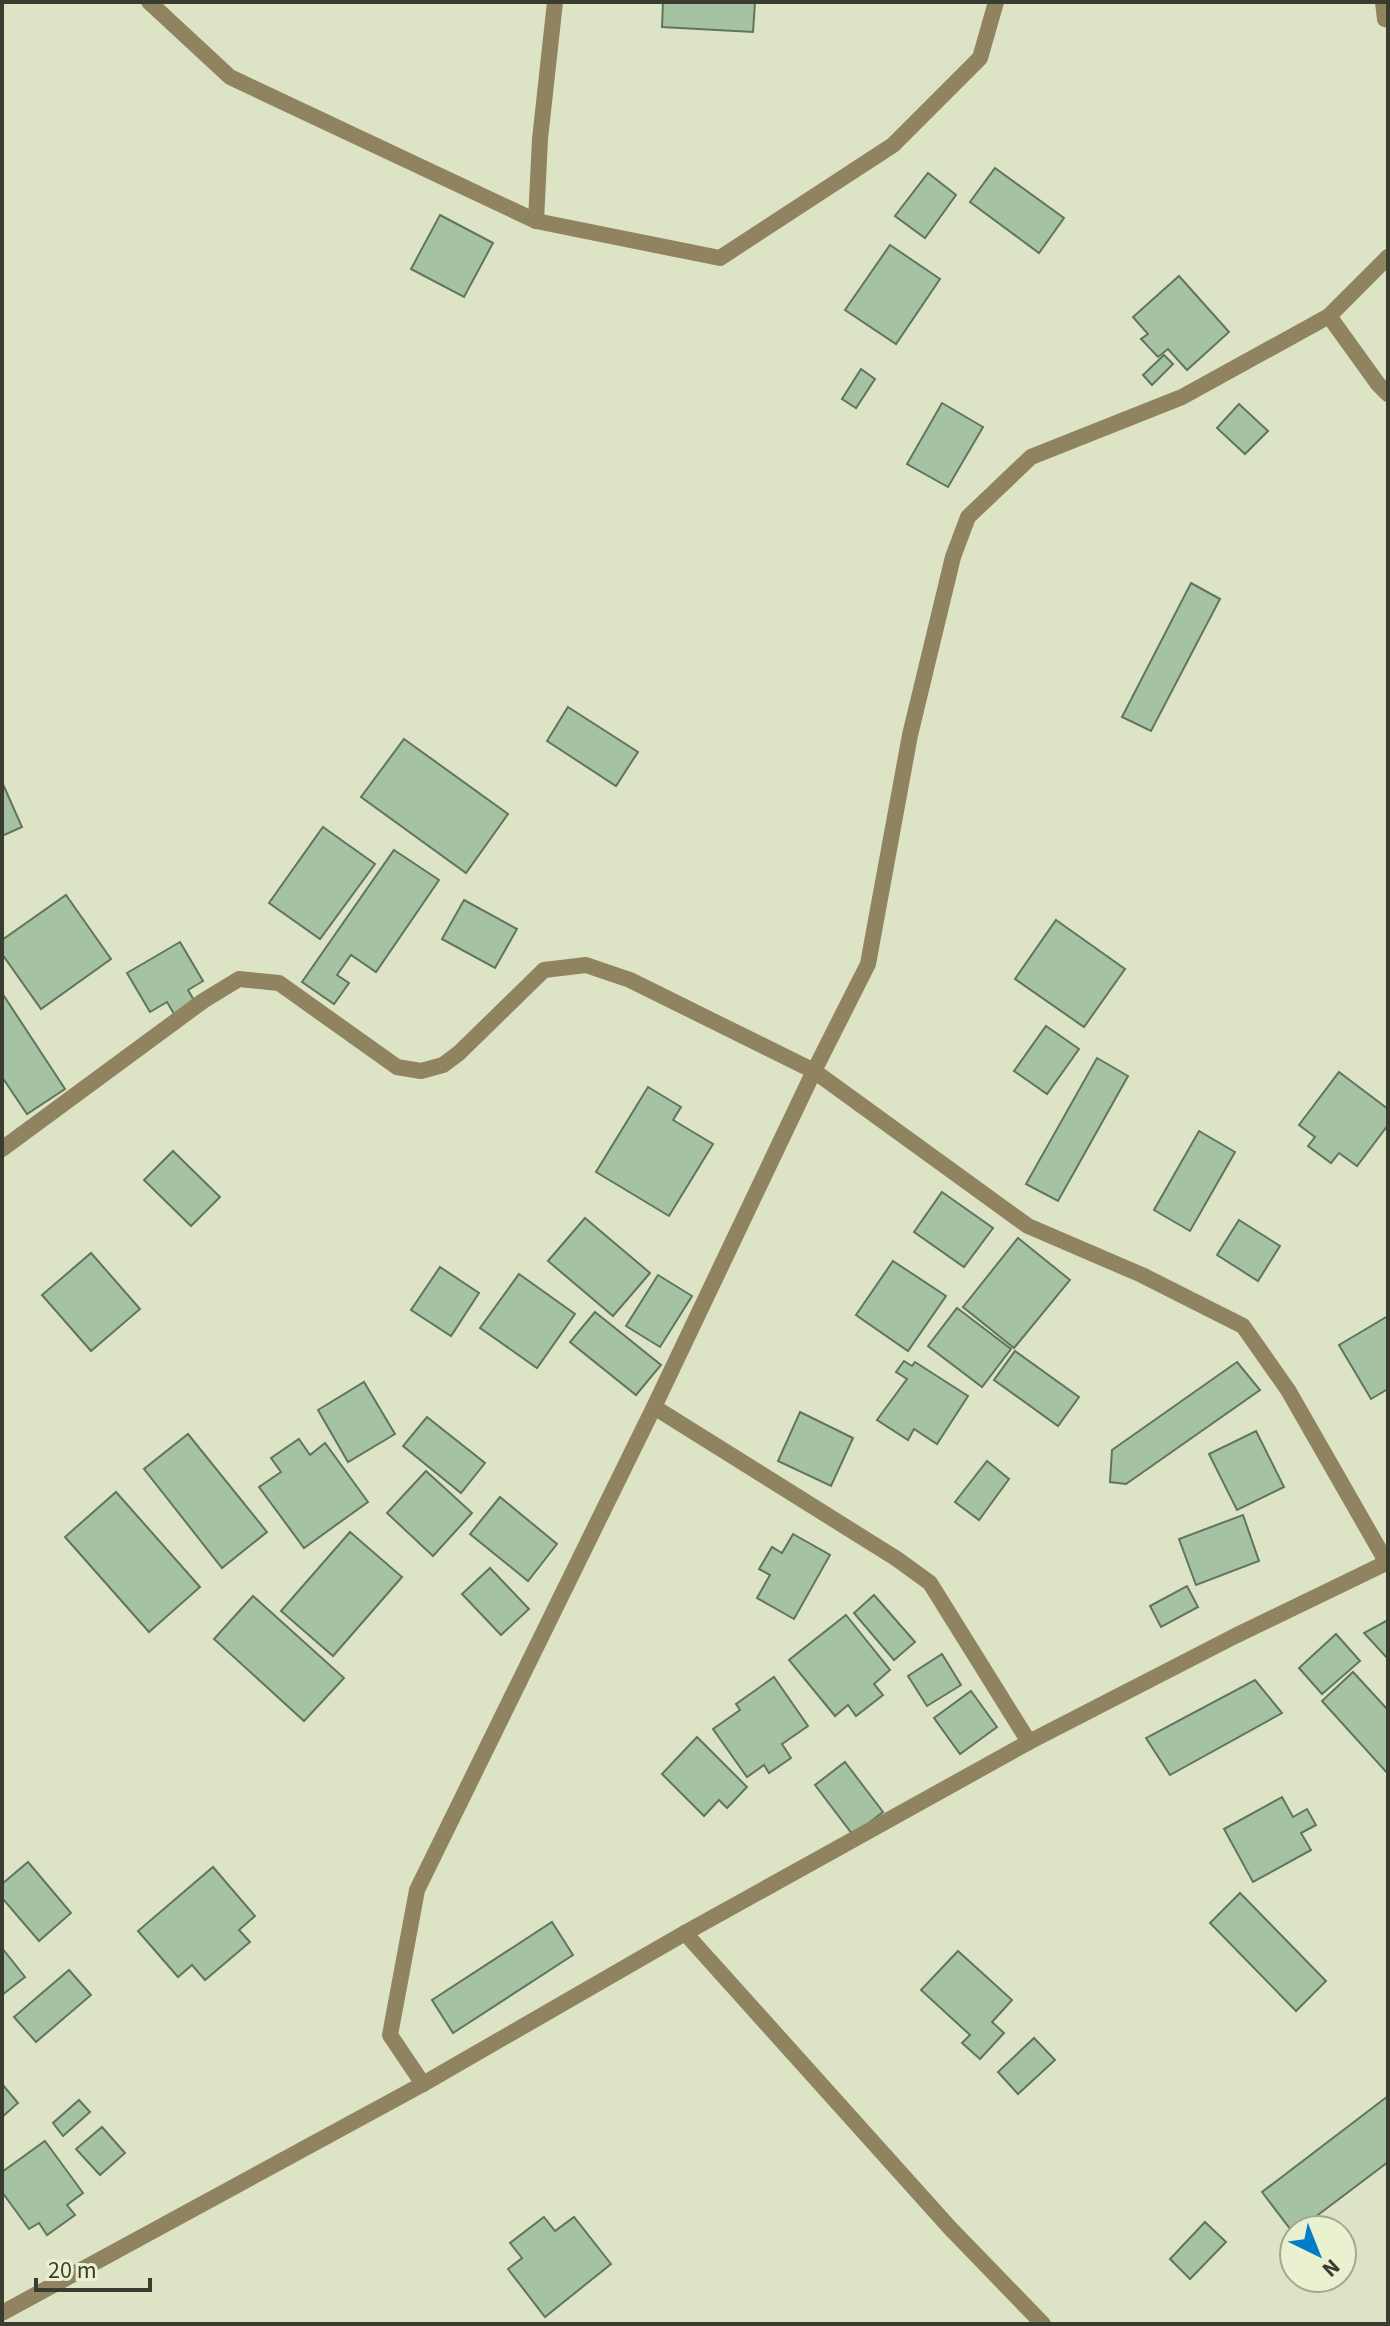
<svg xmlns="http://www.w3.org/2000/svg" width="1390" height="2326" font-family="'Source Sans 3',sans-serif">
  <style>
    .building { fill: #a5c3a2; stroke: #61755e; stroke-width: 2 }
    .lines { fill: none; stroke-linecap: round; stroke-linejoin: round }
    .minor { stroke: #908360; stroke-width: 16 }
  </style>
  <rect width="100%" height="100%" fill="#dde3c5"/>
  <g class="building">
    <path d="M 663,2 L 755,2 L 753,32 L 662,27 Z"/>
    <path d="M 995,168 L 1064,218 L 1039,253 L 970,202 Z"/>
    <path d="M 928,173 L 956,195 L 925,238 L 895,216 Z"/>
    <path d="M 440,215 L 493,243 L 464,297 L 411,269 Z"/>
    <path d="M 890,245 L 940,279 L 896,344 L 845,310 Z"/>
    <path d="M 1179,276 L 1229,332 L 1187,370 L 1168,349 L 1158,357 L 1141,339 L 1148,334 L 1133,317 Z"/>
    <path d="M 1164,355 L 1173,364 L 1152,385 L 1143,375 Z"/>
    <path d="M 861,369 L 875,379 L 856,408 L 842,399 Z"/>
    <path d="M 942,403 L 983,427 L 948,487 L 907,464 Z"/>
    <path d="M 1239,404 L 1268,431 L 1245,454 L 1217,428 Z"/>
    <path d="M 1191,583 L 1220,599 L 1151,731 L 1122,717 Z"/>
    <path d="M 568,707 L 638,752 L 616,786 L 547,741 Z"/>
    <path d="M 404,739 L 508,814 L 466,873 L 361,797 Z"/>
    <path d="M 2,782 L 22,827 L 2,836 Z"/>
    <path d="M 323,827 L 375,864 L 320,939 L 269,903 Z"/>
    <path d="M 394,850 L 439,880 L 376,972 L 351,955 L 337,975 L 349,983 L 334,1004 L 302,982 Z"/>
    <path d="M 66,895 L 111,959 L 41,1009 L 2,954 L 2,940 Z"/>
    <path d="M 464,900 L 517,929 L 495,968 L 442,939 Z"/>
    <path d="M 1056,920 L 1125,969 L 1084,1027 L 1015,979 Z"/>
    <path d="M 180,942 L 203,981 L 188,990 L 195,1002 L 174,1014 L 167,1002 L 150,1012 L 127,973 Z"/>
    <path d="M 2,993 L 65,1089 L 27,1114 L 2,1077 Z"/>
    <path d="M 1046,1026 L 1079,1049 L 1047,1094 L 1014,1071 Z"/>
    <path d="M 1097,1058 L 1128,1076 L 1058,1201 L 1026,1184 Z"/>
    <path d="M 1339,1072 L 1388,1109 L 1388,1125 L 1357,1166 L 1339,1153 L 1331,1163 L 1308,1146 L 1315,1137 L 1299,1125 Z"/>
    <path d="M 648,1087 L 681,1107 L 673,1120 L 713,1144 L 669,1216 L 596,1172 Z"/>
    <path d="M 1199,1131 L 1235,1152 L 1190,1231 L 1154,1210 Z"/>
    <path d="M 173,1151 L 220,1197 L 191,1226 L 144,1180 Z"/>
    <path d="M 942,1192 L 993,1228 L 964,1267 L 914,1232 Z"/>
    <path d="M 585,1218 L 650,1273 L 613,1316 L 548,1261 Z"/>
    <path d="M 1239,1220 L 1280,1246 L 1258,1281 L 1217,1255 Z"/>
    <path d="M 1018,1238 L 1070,1280 L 1014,1348 L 963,1307 Z"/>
    <path d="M 91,1253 L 140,1309 L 91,1351 L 42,1295 Z"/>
    <path d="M 893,1261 L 946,1296 L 908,1351 L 856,1315 Z"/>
    <path d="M 440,1267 L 479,1293 L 451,1336 L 411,1310 Z"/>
    <path d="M 519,1274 L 575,1314 L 537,1368 L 480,1328 Z"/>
    <path d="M 658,1275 L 692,1296 L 660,1347 L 626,1326 Z"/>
    <path d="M 957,1308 L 1011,1349 L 982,1387 L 928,1346 Z"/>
    <path d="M 595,1312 L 661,1365 L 636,1395 L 570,1342 Z"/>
    <path d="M 1388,1316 L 1388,1389 L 1371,1399 L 1339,1345 Z"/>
    <path d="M 1015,1351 L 1079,1397 L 1058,1426 L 994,1380 Z"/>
    <path d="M 904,1361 L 912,1366 L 915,1362 L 968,1396 L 937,1444 L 914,1429 L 908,1440 L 877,1420 L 907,1379 L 896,1372 Z"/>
    <path d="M 1237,1362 L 1260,1390 L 1126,1484 L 1110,1482 L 1112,1450 Z"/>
    <path d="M 364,1382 L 395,1434 L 348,1462 L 318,1410 Z"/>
    <path d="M 800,1412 L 853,1438 L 831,1486 L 778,1461 Z"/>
    <path d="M 427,1417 L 485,1463 L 461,1493 L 403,1446 Z"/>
    <path d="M 1256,1431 L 1284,1487 L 1237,1510 L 1209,1454 Z"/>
    <path d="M 188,1434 L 267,1532 L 222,1568 L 144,1469 Z"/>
    <path d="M 299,1439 L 310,1455 L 325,1443 L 368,1502 L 304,1548 L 259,1487 L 281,1472 L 271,1458 Z"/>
    <path d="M 987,1461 L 1009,1479 L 979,1520 L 955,1502 Z"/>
    <path d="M 426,1471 L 472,1513 L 433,1556 L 387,1513 Z"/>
    <path d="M 116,1492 L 200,1587 L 149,1632 L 65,1537 Z"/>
    <path d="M 500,1497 L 557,1544 L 528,1581 L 470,1534 Z"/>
    <path d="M 1243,1515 L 1259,1561 L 1196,1585 L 1179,1539 Z"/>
    <path d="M 350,1532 L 402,1577 L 333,1656 L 281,1611 Z"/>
    <path d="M 793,1534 L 830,1555 L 794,1619 L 757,1598 L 770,1575 L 759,1569 L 772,1547 L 782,1553 Z"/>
    <path d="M 490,1568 L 529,1609 L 501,1635 L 462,1594 Z"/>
    <path d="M 1187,1586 L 1198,1607 L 1161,1627 L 1150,1606 Z"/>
    <path d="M 874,1595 L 915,1642 L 894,1660 L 854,1613 Z"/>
    <path d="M 253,1596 L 344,1678 L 304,1721 L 214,1639 Z"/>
    <path d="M 846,1615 L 890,1670 L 874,1684 L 883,1695 L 856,1716 L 848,1705 L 835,1716 L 789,1660 Z"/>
    <path d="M 1388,1620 L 1388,1659 L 1364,1633 Z"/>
    <path d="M 1336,1634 L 1360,1661 L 1322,1694 L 1299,1668 Z"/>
    <path d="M 942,1654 L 961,1685 L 927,1706 L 908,1676 Z"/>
    <path d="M 1353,1672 L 1388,1710 L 1388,1774 L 1322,1701 Z"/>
    <path d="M 774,1677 L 808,1726 L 782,1744 L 791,1758 L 769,1773 L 764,1765 L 747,1777 L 713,1729 L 740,1710 L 736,1704 Z"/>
    <path d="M 1255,1680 L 1282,1713 L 1170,1775 L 1146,1738 Z"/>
    <path d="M 971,1691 L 997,1727 L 960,1754 L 934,1718 Z"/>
    <path d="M 697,1737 L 747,1787 L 727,1808 L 719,1800 L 704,1816 L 662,1774 Z"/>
    <path d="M 845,1762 L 883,1812 L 853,1835 L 815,1785 Z"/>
    <path d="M 1282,1797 L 1293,1817 L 1307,1809 L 1316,1825 L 1301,1833 L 1311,1850 L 1253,1882 L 1224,1829 Z"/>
    <path d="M 28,1862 L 71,1913 L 39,1941 L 2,1898 L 2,1884 Z"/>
    <path d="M 213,1867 L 255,1916 L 239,1930 L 250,1942 L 205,1980 L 192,1965 L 178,1977 L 138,1931 Z"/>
    <path d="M 1240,1893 L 1326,1981 L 1296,2011 L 1210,1923 Z"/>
    <path d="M 552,1922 L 573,1955 L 453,2033 L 432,2000 Z"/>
    <path d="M 2,1948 L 25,1977 L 2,1995 Z"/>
    <path d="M 958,1951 L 1012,2000 L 992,2022 L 1004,2033 L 980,2059 L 962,2043 L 970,2035 L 921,1990 Z"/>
    <path d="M 69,1970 L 91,1995 L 36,2042 L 14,2017 Z"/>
    <path d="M 1034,2038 L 1055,2060 L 1018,2094 L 998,2072 Z"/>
    <path d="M 2,2084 L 18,2103 L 2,2117 Z"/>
    <path d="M 1388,2096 L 1388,2162 L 1298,2230 L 1294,2230 L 1294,2234 L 1262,2192 Z"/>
    <path d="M 79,2100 L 90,2112 L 63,2136 L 53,2123 Z"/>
    <path d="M 102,2127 L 125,2153 L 100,2175 L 76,2149 Z"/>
    <path d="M 45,2141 L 83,2193 L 67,2205 L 75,2215 L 47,2235 L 39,2223 L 29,2229 L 2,2192 L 2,2172 Z"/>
    <path d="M 544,2217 L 555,2231 L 574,2217 L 611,2264 L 545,2317 L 508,2269 L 522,2258 L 510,2243 Z"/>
    <path d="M 1205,2222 L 1226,2242 L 1190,2279 L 1170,2259 Z"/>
  </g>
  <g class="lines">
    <g class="minor">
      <path d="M 149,2 L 230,77 L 536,221 L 720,258 L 893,145 L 980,58 L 996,2"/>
      <path d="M 1383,2 L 1385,19 L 1388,20"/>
      <path d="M 536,221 L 540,139 L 555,2"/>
      <path d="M 1329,316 L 1378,384 L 1388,394"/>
      <path d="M 2,1149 L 203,1001 L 239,979 L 279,983 L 397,1067 L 421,1071 L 443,1065 L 459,1053 L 544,970 L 586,965 L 630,980 L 814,1071 L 1028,1226 L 1142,1275 L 1243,1326 L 1288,1390 L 1387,1563"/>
      <path d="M 654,1407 L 897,1559 L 930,1583 L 1029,1742"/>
      <path d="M 685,1933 L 950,2228 L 1043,2324"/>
      <path d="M 423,2084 L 390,2035 L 417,1890 L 654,1407 L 814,1071 L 868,964 L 910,735 L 953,557 L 968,517 L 1031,457 L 1182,397 L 1329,316 L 1388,257"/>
      <path d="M 2,2313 L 423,2084 L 685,1933 L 1029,1742 L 1235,1636 L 1388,1562"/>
    </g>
  </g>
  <rect width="1390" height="2326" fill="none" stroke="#393c2f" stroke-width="8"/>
  <g transform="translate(1318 2254) rotate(137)"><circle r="38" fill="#eaf1d1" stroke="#a3a990" stroke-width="2"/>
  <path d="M0-6L14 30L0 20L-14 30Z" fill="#037dc6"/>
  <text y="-12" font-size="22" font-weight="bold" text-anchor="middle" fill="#393c2f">N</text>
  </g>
  <path d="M36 2278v12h114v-12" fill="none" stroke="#393c2f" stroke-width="4"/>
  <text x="48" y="2278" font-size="24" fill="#393c2f" stroke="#eaf1d1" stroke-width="6" paint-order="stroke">20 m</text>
</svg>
